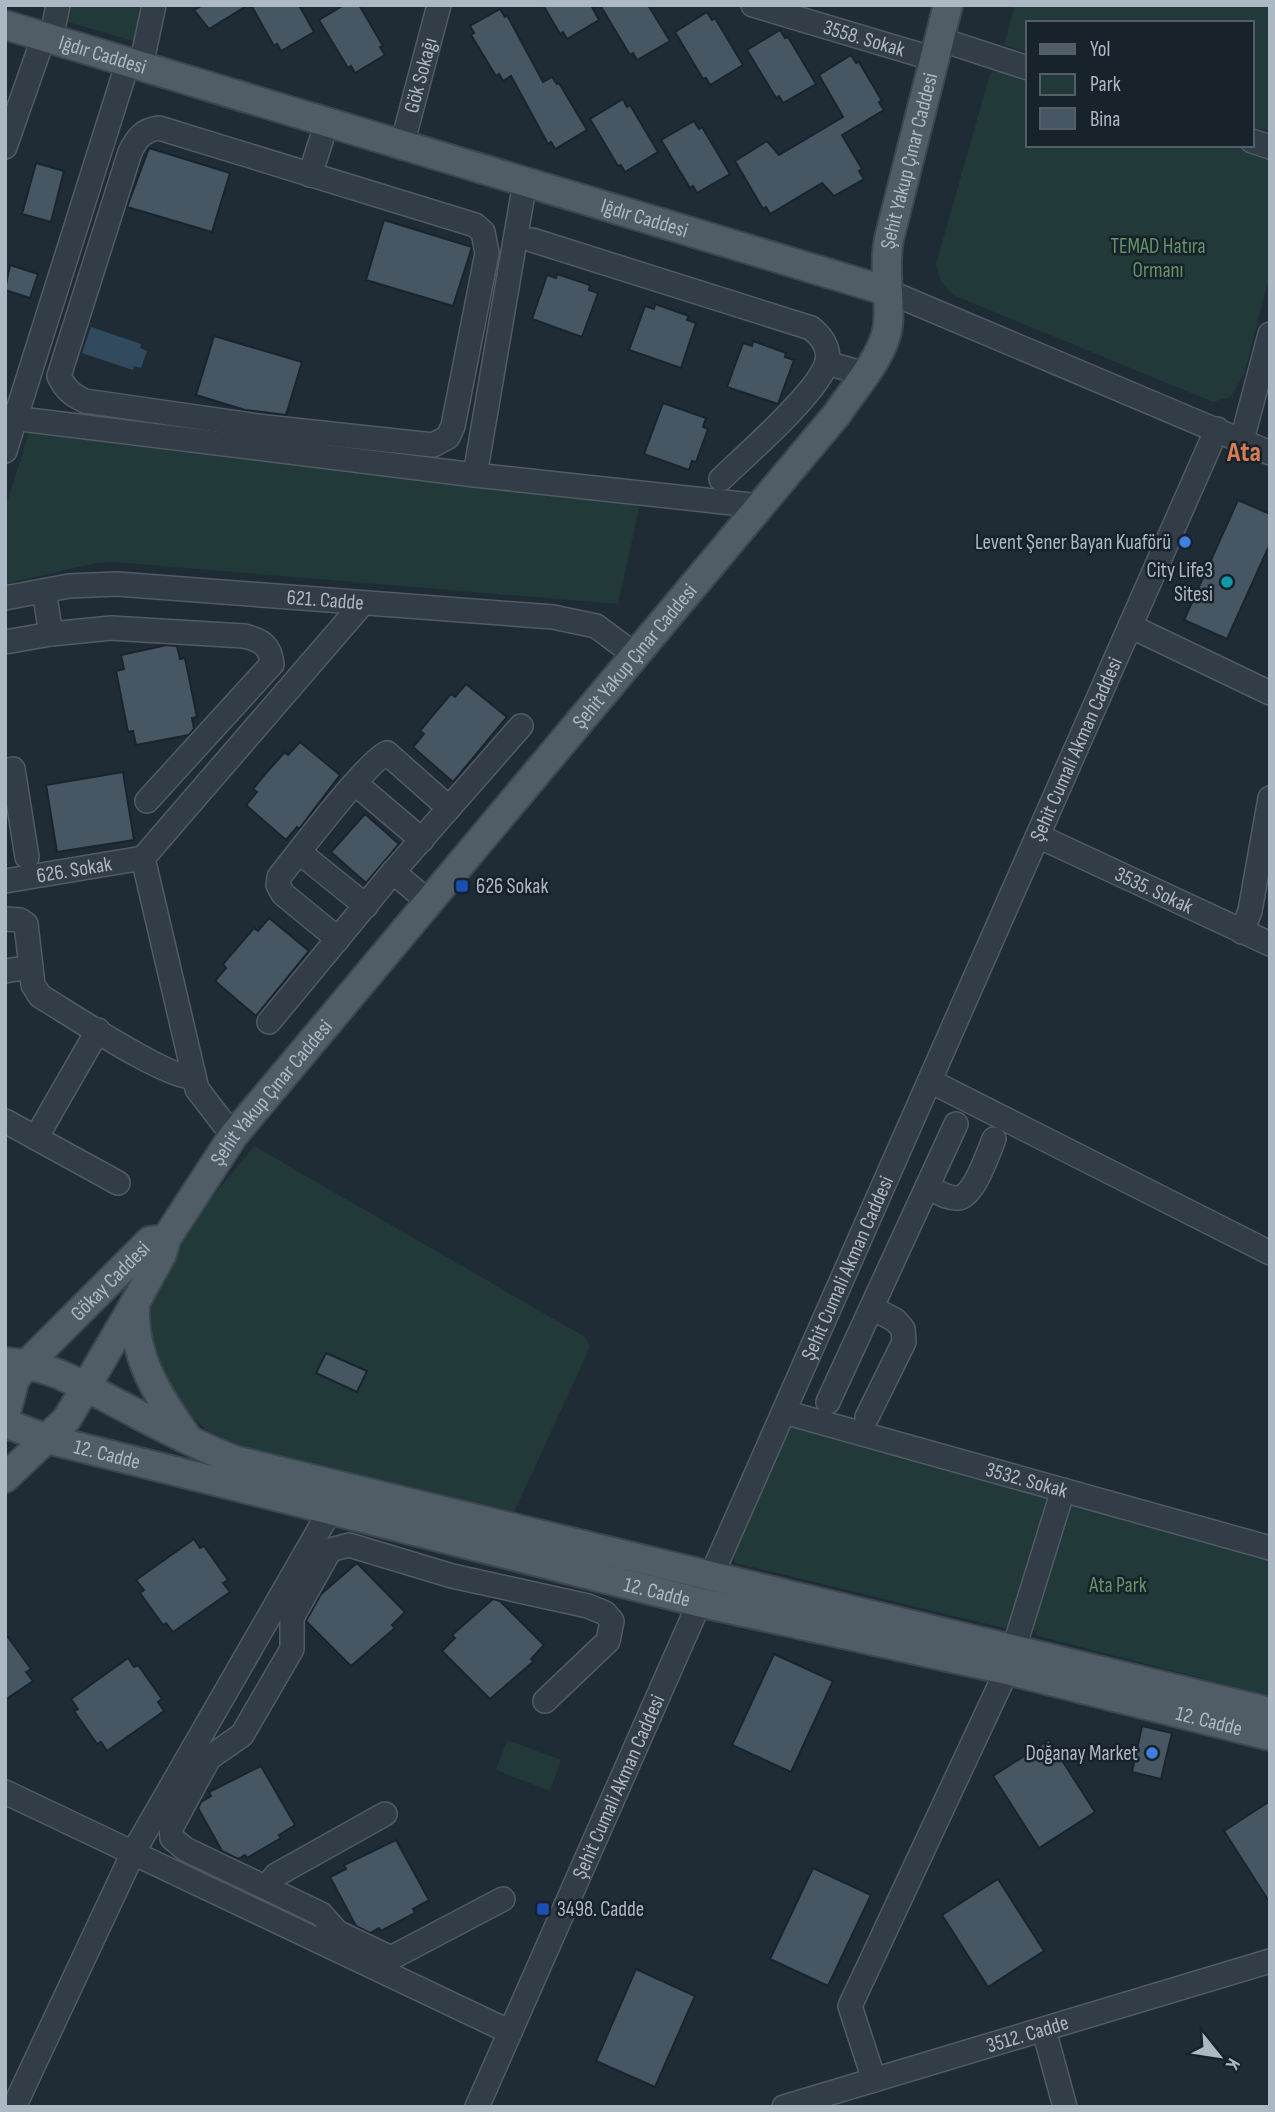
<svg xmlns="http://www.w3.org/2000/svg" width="1275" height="2112" font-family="'Sofia Sans Condensed',sans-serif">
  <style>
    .green { fill: #213938 }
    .water { fill: #314a5e }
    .building { fill: #465663; stroke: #1a242d; stroke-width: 2 }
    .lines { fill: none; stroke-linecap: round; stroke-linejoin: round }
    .minor-casing { stroke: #505b65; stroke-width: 26 }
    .major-casing { stroke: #3c4650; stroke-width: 32 }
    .minor { stroke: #323d47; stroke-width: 23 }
    .major { stroke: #505d67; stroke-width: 28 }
    .shop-dot { fill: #3f7fe0; stroke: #18222b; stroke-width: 2.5 }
    .culture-dot { fill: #0f9aa8; stroke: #18222b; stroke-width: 2.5 }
    .transit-dot { fill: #1a4fb4; stroke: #18222b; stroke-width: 2.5 }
    .labels { text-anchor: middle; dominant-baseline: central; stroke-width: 5; stroke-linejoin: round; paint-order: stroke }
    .street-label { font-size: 21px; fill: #acb8c4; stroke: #18222b }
    .park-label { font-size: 21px; fill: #639568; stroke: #18222b }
    .poi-label { font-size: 21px; fill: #acb8c4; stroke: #18222b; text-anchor: end }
    .district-label { font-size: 28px; font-weight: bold; fill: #d67d55; stroke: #18222b }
  </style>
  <rect width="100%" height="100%" fill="#1f2c36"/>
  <g class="green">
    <path d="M 65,5 L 145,5 L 137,42 L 61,20 Z"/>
    <path d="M 1015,5 L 1270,5 L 1270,132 L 1252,126 L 1252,23 L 1028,23 L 1028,53 L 1004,45 Z"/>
    <path d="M 1000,67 L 1028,74 L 1028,145 L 1247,145 L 1270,154 L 1270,274 L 1244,374 L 1231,397 L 1213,402 L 953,295 L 940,280 L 936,264 L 990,74 Z"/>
    <path d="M 30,429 L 641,500 L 618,604 L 113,562 L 96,563 L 5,584 L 5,509 Z"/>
    <path d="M 254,1146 L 585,1337 L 590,1347 L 512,1517 L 247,1450 L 205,1429 L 176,1400 L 153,1369 L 145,1311 L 183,1233 Z"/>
    <path d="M 792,1424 L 1051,1495 L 1008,1629 L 735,1563 L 732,1552 Z"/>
    <path d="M 1074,1500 L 1270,1556 L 1270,1696 L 1038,1636 L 1029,1624 L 1066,1505 Z"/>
    <path d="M 507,1740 L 561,1760 L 550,1791 L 496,1770 Z"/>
  </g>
  <path class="water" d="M 91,327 L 141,344 L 140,348 L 147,351 L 141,368 L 134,366 L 133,370 L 82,353 Z"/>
  <g class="building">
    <path d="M 203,5 L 248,5 L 209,29 L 194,10 Z"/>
    <path d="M 251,5 L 299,5 L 314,32 L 281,51 L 277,44 L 274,46 Z"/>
    <path d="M 344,5 L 359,5 L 383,46 L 380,47 L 385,55 L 355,73 L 351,66 L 348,68 L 319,20 Z"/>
    <path d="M 543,5 L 591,5 L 599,20 L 567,39 L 563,32 L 560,34 Z"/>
    <path d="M 600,5 L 648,5 L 670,41 L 637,60 L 633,53 L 630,55 Z"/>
    <path d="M 500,9 L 505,17 L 507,15 L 543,82 L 552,77 L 557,84 L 559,83 L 587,130 L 555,149 L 551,142 L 548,144 L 511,76 L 503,81 L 499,74 L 496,76 L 471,35 L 474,33 L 470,26 Z"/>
    <path d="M 707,12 L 712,20 L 715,18 L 743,65 L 710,85 L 706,78 L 703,79 L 675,32 Z"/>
    <path d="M 780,30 L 785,38 L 788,37 L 816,84 L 783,103 L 779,96 L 776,98 L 747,50 Z"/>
    <path d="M 851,55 L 856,63 L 859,62 L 882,101 L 879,102 L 884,110 L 842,135 L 862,169 L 859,171 L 864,179 L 834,196 L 822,183 L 770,214 L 766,207 L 763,209 L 735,161 L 767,141 L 779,155 L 843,117 L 819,75 Z"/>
    <path d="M 623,99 L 627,107 L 630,105 L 658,152 L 625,172 L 621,165 L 618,166 L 590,119 Z"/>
    <path d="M 694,121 L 699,129 L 702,127 L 730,174 L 697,193 L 693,186 L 690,188 L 661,140 Z"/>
    <path d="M 149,148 L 230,173 L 212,232 L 127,207 Z"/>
    <path d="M 36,163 L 64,171 L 51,222 L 22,214 Z"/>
    <path d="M 384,220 L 472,247 L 453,306 L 366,280 Z"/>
    <path d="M 10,265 L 38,274 L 30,298 L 5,290 Z"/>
    <path d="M 557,274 L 590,285 L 589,290 L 598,293 L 582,337 L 532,319 L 547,275 L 556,278 Z"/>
    <path d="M 655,304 L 689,316 L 687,320 L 696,323 L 681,368 L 629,350 L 645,306 L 654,309 Z"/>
    <path d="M 214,336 L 302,362 L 286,415 L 245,410 L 196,395 Z"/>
    <path d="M 753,341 L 786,353 L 785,357 L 794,360 L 778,404 L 727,387 L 743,343 L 752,346 Z"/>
    <path d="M 663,403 L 706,418 L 703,427 L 708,429 L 696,462 L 692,461 L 689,470 L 644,454 Z"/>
    <path d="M 1238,500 L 1270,514 L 1270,544 L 1227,639 L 1184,620 Z"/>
    <path d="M 167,645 L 177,646 L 180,659 L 185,658 L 197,717 L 192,718 L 194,729 L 189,735 L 136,745 L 133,731 L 128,732 L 116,671 L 124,669 L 121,655 Z"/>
    <path d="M 466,684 L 507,717 L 453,782 L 413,747 L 424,734 L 420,731 L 433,715 L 451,694 L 455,697 Z"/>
    <path d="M 300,742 L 340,775 L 299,829 L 297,827 L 286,840 L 246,805 L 257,792 L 253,789 L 266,773 L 285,752 L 288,755 Z"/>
    <path d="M 123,772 L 134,840 L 57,852 L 46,785 Z"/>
    <path d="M 365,814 L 399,844 L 366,883 L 331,852 Z"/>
    <path d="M 269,918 L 309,951 L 256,1016 L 215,981 L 226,968 L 223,964 L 254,928 L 258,931 Z"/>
    <path d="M 326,1353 L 367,1371 L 357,1392 L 316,1373 Z"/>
    <path d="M 194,1539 L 200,1548 L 204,1546 L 228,1580 L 223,1583 L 230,1592 L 173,1632 L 166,1623 L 163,1625 L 140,1593 L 144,1590 L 136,1580 Z"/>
    <path d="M 357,1563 L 405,1612 L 392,1625 L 395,1628 L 351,1666 L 306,1621 L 321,1594 Z"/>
    <path d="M 493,1599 L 500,1601 L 544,1645 L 531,1659 L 534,1661 L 490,1699 L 442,1651 L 455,1638 L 452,1635 Z"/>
    <path d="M 5,1633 L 31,1669 L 26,1672 L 33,1681 L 5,1700 Z"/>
    <path d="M 774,1654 L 833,1681 L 791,1772 L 732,1745 Z"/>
    <path d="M 128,1658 L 134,1667 L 138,1665 L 162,1699 L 158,1702 L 164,1711 L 107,1751 L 101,1742 L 97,1744 L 74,1711 L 78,1709 L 71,1699 Z"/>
    <path d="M 1142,1726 L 1172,1733 L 1161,1779 L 1132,1772 Z"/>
    <path d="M 1049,1740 L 1095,1812 L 1039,1848 L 993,1776 Z"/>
    <path d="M 261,1766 L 295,1825 L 279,1835 L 281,1838 L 247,1858 L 245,1855 L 238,1859 L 222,1851 L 198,1808 L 201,1802 L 211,1796 L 209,1792 Z"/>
    <path d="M 1270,1801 L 1270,1903 L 1224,1831 Z"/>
    <path d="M 396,1840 L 429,1900 L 413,1909 L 415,1913 L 381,1931 L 379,1928 L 370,1933 L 356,1926 L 330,1877 L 346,1869 L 344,1865 Z"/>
    <path d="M 813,1868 L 871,1895 L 828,1986 L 770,1959 Z"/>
    <path d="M 998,1879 L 1044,1951 L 988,1987 L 942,1915 Z"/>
    <path d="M 636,1969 L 695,1996 L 655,2087 L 596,2061 Z"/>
  </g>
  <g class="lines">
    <defs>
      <g id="minor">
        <path id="s1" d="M 753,5 L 934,59"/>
        <path d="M 51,39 L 58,5"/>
        <path d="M 939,39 L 1028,68"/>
        <path d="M 141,66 L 154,5"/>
        <path d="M 159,128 L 475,225 L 483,232 L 487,253 L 453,426 L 448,437 L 433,445 L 266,427 L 85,401 C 72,395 65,389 59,376 L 130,152 C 137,138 143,130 159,128 Z"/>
        <path d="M 1252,141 L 1270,147"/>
        <path id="s2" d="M 402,145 L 439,5"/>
        <path d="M 5,147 L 44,36"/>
        <path d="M 310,175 L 327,122"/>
        <path d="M 525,182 L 475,475 L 760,506"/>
        <path d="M 532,240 L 811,328 C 821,336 830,348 827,361 C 822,389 744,457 721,479"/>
        <path d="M 887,291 L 1270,453"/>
        <path d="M 827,363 L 865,374"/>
        <path d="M 5,417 L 475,475"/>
        <path d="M 1242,440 L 1270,334"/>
        <path d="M 5,451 L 128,62"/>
        <path id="s3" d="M 5,598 L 69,586 L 117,584 L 553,617 L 596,626 L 635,655"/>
        <path d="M 1130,626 L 1270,693"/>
        <path d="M 51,634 L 111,628 L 244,636 C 261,640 270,645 272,664 L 147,801"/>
        <path d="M 5,642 L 51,634 L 44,591"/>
        <path d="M 5,771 L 13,769 L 27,857"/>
        <path d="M 356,784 L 422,840"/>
        <path id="s4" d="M 1038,836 L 1270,944"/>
        <path d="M 299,852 L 366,906"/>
        <path d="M 393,872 L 429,902"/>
        <path id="s5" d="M 5,881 L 143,858"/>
        <path d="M 5,919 L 20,920 L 26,924 L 33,985 L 40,996 C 67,1012 170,1081 194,1077"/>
        <path d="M 1242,932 L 1250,911 L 1270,798"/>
        <path d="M 338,939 L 283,894 L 278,885 L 279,877 C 297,855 367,761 387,753 L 449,808"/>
        <path d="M 5,971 L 31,967"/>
        <path d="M 269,1022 L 393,872 L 521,726"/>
        <path d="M 930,1081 L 1270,1253"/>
        <path d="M 5,1121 L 118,1183"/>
        <path d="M 233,1136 L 197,1089 L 143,858 L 363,603"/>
        <path d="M 36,1138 L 98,1030"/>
        <path d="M 927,1187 C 936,1191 948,1199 958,1198 C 974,1197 988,1153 994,1139"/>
        <path d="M 828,1402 L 956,1124"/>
        <path id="s6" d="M 784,1412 L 1270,1548"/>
        <path d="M 867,1417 L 904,1342 L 903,1329 L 895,1320 L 872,1308"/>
        <path d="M 1014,1648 L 1063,1490"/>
        <path d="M 5,1792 L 510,2032"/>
        <path d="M 267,1887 L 276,1875 L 385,1814"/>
        <path d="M 503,1899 L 391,1958 L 337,1932 L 321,1914 L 185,1849 L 172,1838 L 171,1828 L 209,1758 L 242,1735 L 292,1649 L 292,1618 L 330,1550 L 349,1545 L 452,1576 L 588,1606 L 605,1613 L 612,1621 L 608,1641 L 545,1701"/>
        <path d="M 1044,2030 L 1065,2107"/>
        <path d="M 874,2080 L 850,2006 L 1007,1670"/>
        <path d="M 14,2107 L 133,1853 L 331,1509"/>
        <path id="s7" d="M 477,2107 L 1217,429"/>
        <path id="s8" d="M 784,2107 L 1270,1961"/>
      </g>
      <g id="major">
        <path id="s9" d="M 5,25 L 887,291"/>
        <path d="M 135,1303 C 132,1358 159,1397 189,1440"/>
        <path d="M 5,1362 C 54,1365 84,1387 126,1408 C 161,1427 197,1445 234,1460 L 1270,1712"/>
        <path id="s10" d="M 5,1416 L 15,1379 L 28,1363 L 150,1241 L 166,1239"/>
        <path id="s11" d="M 5,1423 L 47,1439 L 698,1602 L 1007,1670 L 1270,1736"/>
        <path id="s12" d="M 5,1478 L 67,1419 L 135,1303 L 162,1254 L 166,1239 L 233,1136 L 837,414 C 854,388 884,357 888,325 C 891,295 883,270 889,239 L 948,5"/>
      </g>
    </defs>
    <use href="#minor" class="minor-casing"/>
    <use href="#major" class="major-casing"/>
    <use href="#minor" class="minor"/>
    <use href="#major" class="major"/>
  </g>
  <g class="shop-dot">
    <circle cx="1185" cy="542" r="7"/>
    <circle cx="1152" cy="1753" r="7"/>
  </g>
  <circle class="culture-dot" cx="1227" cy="582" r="7"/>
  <g class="transit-dot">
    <rect x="455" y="879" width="14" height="14" rx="3.5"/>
    <rect x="536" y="1902" width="14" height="14" rx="3.5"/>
  </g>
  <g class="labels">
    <g class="street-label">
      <text stroke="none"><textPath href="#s1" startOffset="116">3558. Sokak</textPath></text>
      <text stroke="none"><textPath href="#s9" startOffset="102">Iğdır Caddesi</textPath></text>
      <text stroke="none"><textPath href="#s2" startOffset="72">Gök Sokağı</textPath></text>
      <text stroke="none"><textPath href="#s12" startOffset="1626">Şehit Yakup Çınar Caddesi</textPath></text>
      <text stroke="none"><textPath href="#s9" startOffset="668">Iğdır Caddesi</textPath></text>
      <text stroke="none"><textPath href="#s3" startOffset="322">621. Cadde</textPath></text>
      <text stroke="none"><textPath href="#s12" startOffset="1040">Şehit Yakup Çınar Caddesi</textPath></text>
      <text stroke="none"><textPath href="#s7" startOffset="1484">Şehit Cumali Akman Caddesi</textPath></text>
      <text stroke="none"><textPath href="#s5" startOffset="70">626. Sokak</textPath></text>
      <text stroke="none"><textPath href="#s4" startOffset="128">3535. Sokak</textPath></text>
      <text stroke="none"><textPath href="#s12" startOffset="472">Şehit Yakup Çınar Caddesi</textPath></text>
      <text stroke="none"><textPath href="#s7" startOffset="917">Şehit Cumali Akman Caddesi</textPath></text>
      <text stroke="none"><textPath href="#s10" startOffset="175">Gökay Caddesi</textPath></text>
      <text stroke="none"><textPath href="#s11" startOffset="107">12. Cadde</textPath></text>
      <text stroke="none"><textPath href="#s6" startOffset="252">3532. Sokak</textPath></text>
      <text stroke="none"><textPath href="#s11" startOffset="674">12. Cadde</textPath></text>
      <text stroke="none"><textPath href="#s11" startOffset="1241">12. Cadde</textPath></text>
      <text stroke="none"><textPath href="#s7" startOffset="350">Şehit Cumali Akman Caddesi</textPath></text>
      <text stroke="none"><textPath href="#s8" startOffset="254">3512. Cadde</textPath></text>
    </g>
    <g class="park-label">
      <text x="1158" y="246">TEMAD Hatıra<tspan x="1158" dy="24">Ormanı</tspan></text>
      <text x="1118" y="1585">Ata Park</text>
    </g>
    <g class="poi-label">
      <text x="1171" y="542">Levent Şener Bayan Kuaförü</text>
      <text x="1213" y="570">City Life3<tspan x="1213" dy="24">Sitesi</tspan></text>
      <text x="476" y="886" text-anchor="start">626 Sokak</text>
      <text x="1138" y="1753">Doğanay Market</text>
      <text x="557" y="1909" text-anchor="start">3498. Cadde</text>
    </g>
    <g class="district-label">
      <text x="1244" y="452">Ata</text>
    </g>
  </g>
  <rect width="1275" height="2112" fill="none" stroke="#acb8c4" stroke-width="14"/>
  <rect x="1026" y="21" width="228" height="126" fill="#18222b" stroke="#535e68" stroke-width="2"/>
  <rect x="1040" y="44" width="35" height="10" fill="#505d67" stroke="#535e68" stroke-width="2"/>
  <text x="1090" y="56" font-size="21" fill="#acb8c4">Yol</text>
  <rect x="1040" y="74" width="35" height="21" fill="#213938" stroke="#535e68" stroke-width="2"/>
  <text x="1090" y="91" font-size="21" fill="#acb8c4">Park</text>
  <rect x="1040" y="108" width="35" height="21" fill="#465663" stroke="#535e68" stroke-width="2"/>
  <text x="1090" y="126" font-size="21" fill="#acb8c4">Bina</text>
  <g transform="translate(1219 2056) rotate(120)" stroke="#18222b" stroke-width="5" paint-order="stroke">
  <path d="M0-5L12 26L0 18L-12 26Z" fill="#acb8c4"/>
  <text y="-10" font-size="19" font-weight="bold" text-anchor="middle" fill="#acb8c4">K</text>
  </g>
</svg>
